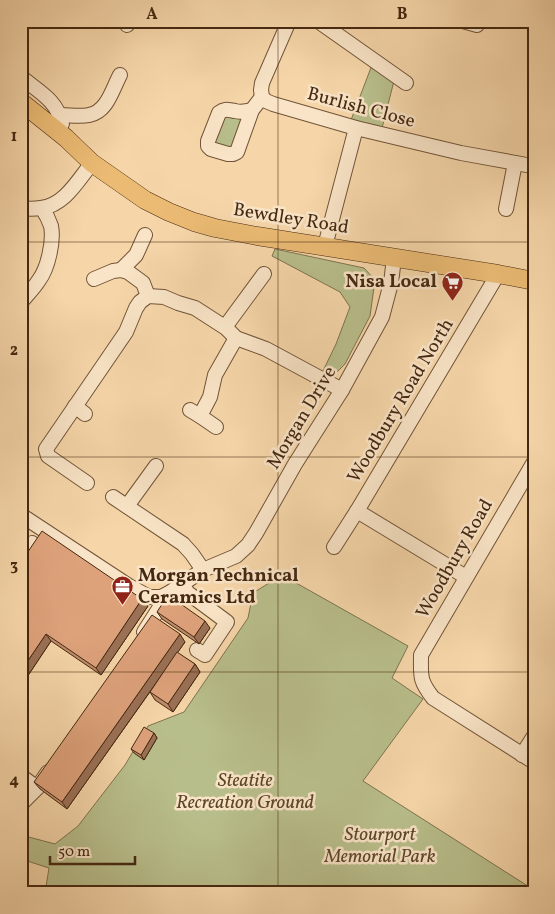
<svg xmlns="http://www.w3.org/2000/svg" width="555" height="914" font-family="Vollkorn,serif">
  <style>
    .green { fill: #b8be8b; stroke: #7e734e }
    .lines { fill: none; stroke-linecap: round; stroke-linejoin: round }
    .minor-casing { stroke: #715437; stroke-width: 16 }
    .major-casing { stroke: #452811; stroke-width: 19 }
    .minor { stroke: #f9e4c7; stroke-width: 14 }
    .major { stroke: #ebbb74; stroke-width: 18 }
    .wall { fill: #bf8b6a; stroke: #452811 }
    .shaded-wall { fill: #9b7156; stroke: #452811 }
    .building { fill: #dea27b; stroke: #452811 }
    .grid { fill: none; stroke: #452811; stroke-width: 1; stroke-opacity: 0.55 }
    .labels { text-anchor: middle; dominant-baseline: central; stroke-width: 5; stroke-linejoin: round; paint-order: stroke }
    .street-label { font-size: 19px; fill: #452811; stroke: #f9e4c7 }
    .poi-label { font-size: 19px; font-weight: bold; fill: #452811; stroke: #f9e4c7; text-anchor: end }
    .park-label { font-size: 19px; font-style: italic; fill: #5c4629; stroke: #f9e4c7 }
    .neatline { fill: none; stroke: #452811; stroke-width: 2 }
    .grid-label { font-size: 16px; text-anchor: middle; font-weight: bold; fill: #452811 }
  </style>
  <rect width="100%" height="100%" fill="#f6d6a9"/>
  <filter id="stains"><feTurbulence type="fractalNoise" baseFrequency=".004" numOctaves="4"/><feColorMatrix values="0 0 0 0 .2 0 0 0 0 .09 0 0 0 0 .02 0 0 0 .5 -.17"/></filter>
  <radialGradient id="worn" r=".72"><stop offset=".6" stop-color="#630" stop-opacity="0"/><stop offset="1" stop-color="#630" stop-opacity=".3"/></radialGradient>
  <g class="green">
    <path d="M 372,65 L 394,81 L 382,128 L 351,120 Z"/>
    <path d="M 244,112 L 237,152 L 211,149 L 219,113 Z"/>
    <path d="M 275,249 L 364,268 L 375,280 L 370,316 L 345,364 L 332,377 L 323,371 L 336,344 L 350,307 L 340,292 L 272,256 Z"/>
    <path d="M 282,575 L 408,646 L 392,678 L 423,699 L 363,781 L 534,890 L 534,893 L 45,893 L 49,868 L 21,859 L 21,835 L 55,844 L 78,826 L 125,765 L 148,726 L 184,712 L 248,618 L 253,593 Z"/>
  </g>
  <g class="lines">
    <defs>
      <g id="minor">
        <path d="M 289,21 L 262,83 L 261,90 L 262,97 L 266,101 L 273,104 L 356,128 L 461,153 L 532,166"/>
        <path d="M 318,21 L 406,83"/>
        <path d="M 463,21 L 477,25"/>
        <path d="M 127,25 L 128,21"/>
        <path d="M 21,77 C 39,92 57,100 62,124"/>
        <path d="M 252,110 C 246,111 241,113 235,111 C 228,110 225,108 219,113 L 208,141 L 208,146 L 211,149 L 228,154 L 233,154 L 237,152 L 252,110 L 262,97"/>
        <path d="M 60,115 C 70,115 80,117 89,115 C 107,112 112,90 120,75"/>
        <path d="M 21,208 C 28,209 34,209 41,208 C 65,205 78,180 92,163"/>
        <path d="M 506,209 L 515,163"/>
        <path d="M 325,246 L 356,128"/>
        <path d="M 121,270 L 136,255 L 145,235"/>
        <path d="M 94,279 L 113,271 L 121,270 L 128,272 L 143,283 L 148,296"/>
        <path d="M 21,302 C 27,295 34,288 39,280 C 48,268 54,241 51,226 C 49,220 46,214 42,208"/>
        <path d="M 225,327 L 264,274"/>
        <path d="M 75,406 L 85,414"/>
        <path d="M 190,410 L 200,416 L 210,397 L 215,375 L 236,338"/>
        <path d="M 200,416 L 216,427"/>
        <path d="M 534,462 L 421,655 C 421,676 419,680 433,698 L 534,762"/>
        <path d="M 87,483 L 48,456 L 46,449 L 126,332 L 136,308 L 140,302 L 148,296 L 164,297 L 178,303 L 195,308 L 226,328 L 236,338 L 266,349 L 342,390"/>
        <path d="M 113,497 L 183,544 L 192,554 L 203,570"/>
        <path d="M 127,506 L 156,466"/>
        <path d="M 357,511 L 466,577"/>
        <path d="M 21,515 L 129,586 L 149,597 L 161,597 L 169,593 L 203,570 L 236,556 L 248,545 L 256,533 L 295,464 L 342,390 L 382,317 L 391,283 L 394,258"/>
        <path d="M 334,547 L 357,511 L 498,274"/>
        <path d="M 21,559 L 32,543"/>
        <path d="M 181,584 L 188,593 L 227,622 L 205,655 L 197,650"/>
        <path d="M 144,632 L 169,593"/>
        <path d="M 522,755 L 534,736"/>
        <path d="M 21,776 L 37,788"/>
        <path d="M 21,804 L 37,788 L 48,772"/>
      </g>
      <path id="major" d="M 21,102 L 66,138 L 92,163 L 145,200 L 169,212 L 194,222 L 215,228 L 257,236 L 498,274 L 534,281"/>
    </defs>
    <use href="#minor" class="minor-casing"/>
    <use href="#major" class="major-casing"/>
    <use href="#minor" class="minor"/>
    <use href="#major" class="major"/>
  </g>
  <g class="wall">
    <path d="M 21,562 L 142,599 L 148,606 L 101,675 L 51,641 L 21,686 Z"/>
    <path d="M 157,612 L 210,628 L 199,644 L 162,619 Z"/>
    <path d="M 185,642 L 177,653 L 195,664 L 200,672 L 173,712 L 155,700 L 150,692 L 169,665 L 67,809 L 40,789 L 34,782 Z"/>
    <path d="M 154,733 L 157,738 L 144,760 L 134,753 L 131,749 Z"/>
  </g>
  <g class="shaded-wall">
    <path d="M 142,599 L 148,606 L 101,675 L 96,668 Z"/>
    <path d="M 205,621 L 210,628 L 199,644 L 194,637 Z"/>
    <path d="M 46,634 L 51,641 L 21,686 L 21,671 Z"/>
    <path d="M 180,634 L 185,642 L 67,809 L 62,802 Z"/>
    <path d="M 195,664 L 200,672 L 173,712 L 168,704 Z"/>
    <path d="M 154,733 L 157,738 L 144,760 L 141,755 Z"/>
  </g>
  <g class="building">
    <path d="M 42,531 L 142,599 L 96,668 L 46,634 L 21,671 L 21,562 Z"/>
    <path d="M 168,595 L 205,621 L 194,637 L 157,612 Z"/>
    <path d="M 152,615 L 180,634 L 62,802 L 34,782 Z"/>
    <path d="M 177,652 L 195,664 L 168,704 L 150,692 Z"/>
    <path d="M 144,727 L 154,733 L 141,755 L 131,749 Z"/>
  </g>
  <path class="grid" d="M 278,21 L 278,893M 21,242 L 534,242M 21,457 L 534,457M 21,672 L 534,672"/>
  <defs>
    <symbol id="supermarket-pin" viewBox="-11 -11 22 30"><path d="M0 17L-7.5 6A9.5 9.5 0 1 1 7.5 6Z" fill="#8f2418" stroke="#f9e4c7"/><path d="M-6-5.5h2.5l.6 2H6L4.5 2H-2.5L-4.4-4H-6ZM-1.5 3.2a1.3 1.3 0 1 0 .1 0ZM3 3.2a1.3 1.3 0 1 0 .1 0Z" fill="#fff"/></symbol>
    <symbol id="office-pin" viewBox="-11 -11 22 30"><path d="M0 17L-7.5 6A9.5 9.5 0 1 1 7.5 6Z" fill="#8f2418" stroke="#f9e4c7"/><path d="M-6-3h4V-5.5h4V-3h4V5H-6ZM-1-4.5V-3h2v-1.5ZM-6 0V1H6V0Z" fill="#fff"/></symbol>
  </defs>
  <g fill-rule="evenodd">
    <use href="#supermarket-pin" x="440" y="270" width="25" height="34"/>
    <use href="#office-pin" x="110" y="574" width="25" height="34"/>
  </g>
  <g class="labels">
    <g class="street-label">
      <text transform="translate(361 108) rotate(15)">Burlish Close</text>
      <text transform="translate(291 219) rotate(9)">Bewdley Road</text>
      <text transform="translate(401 401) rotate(-59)">Woodbury Road North</text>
      <text transform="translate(302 418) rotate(-59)">Morgan Drive</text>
      <text transform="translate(455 559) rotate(-60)">Woodbury Road</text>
    </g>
    <g class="poi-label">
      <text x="437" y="282">Nisa Local</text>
      <text x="138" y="576" text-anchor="start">Morgan Technical<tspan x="138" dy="22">Ceramics Ltd</tspan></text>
    </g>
    <g class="park-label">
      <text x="245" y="781">Steatite<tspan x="245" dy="22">Recreation Ground</tspan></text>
      <text x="380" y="835">Stourport<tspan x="380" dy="22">Memorial Park</tspan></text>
    </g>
  </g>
  <rect width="555" height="914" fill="none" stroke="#f6d6a9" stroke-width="55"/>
  <path d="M50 856v8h85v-8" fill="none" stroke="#452811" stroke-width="2.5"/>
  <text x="58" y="856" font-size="15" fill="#452811" stroke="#f9e4c7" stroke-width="4" paint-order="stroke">50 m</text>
  <rect x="28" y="28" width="500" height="858" class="neatline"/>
  <g class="grid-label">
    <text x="152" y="19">A</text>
    <text x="402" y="19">B</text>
    <text x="14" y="141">1</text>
    <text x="14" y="355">2</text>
    <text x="14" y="570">3</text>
    <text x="14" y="785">4</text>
  </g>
  <rect width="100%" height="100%" filter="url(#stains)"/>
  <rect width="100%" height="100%" fill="url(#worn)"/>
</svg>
